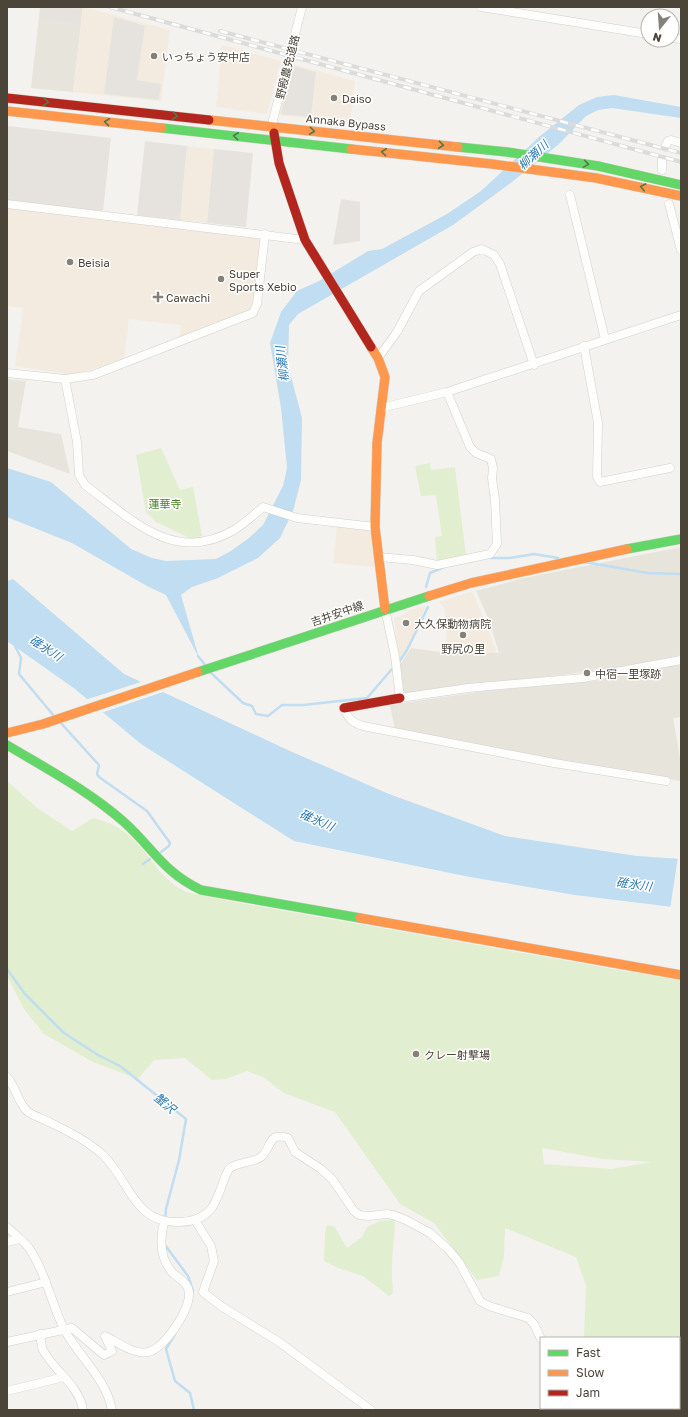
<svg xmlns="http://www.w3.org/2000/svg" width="688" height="1417" font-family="'Golos Text','Noto Sans JP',sans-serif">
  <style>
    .residential { fill: #e7e4dc }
    .commercial { fill: #f3ebdf }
    .green { fill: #e1eecf; fill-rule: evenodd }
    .parking { fill: #e6e3df }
    .water { fill: #c0ddf1 }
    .pier { fill: #f4f2ee }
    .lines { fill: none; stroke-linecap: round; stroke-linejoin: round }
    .stream { stroke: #c0ddf1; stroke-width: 2.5 }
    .street-casing { stroke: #d2d0cb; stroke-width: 9 }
    .fast-casing { stroke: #d3cfc5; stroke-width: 10 }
    .slow-casing { stroke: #d3cfc5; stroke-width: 10 }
    .jam-casing { stroke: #d3cfc5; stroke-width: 10 }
    .street { stroke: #fdfdfc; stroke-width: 8 }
    .fast { stroke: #63d668; stroke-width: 9 }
    .slow { stroke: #ff974d; stroke-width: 9 }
    .jam { stroke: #b3261e; stroke-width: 9 }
    .rail-casing { stroke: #dbdbda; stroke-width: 4 }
    .rail { stroke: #fff; stroke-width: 2.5; stroke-dasharray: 8; stroke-linecap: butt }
    .oneway { stroke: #537749 }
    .poi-dot { fill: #868178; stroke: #fff; stroke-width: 1.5 }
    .labels { text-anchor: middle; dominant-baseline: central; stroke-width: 3; stroke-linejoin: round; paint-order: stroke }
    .poi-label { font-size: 11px; fill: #4b4439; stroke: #fff; text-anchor: start }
    .street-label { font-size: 11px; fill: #4b4439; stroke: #fff }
    .park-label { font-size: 11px; fill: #4a7f2a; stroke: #fff }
    .water-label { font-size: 12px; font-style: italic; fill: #2e7ab2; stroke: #fff }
  </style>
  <rect width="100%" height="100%" fill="#f4f2ee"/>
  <g class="residential">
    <path d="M 40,7 L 83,7 L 73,92 L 31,88 Z"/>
    <path d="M 7,379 L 26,381 L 18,427 L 61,434 L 70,474 L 7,451 Z"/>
    <path d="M 681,547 L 681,655 L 627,666 L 563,675 L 468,684 L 406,693 L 402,690 L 399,666 L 411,648 L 447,653 L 499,653 L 489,620 L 476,591 L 524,578 Z"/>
    <path d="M 681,664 L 681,717 L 673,718 L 681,763 L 681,781 L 594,768 L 395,730 L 390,705 L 484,691 L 594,681 Z"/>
  </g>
  <g class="commercial">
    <path d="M 83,7 L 170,30 L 161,101 L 73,92 Z"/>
    <path d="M 222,45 L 281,61 L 267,114 L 216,107 Z"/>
    <path d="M 292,64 L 355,81 L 350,123 L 279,115 Z"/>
    <path d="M 187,146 L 214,149 L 207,223 L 180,220 Z"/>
    <path d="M 7,207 L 258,238 L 261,241 L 254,310 L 179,339 L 181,325 L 129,319 L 124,360 L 71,375 L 15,366 L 23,308 L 7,306 Z"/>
    <path d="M 337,526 L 367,529 L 372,534 L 375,567 L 333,563 Z"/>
    <path d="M 472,591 L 485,621 L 497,653 L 447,653 L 445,609 L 439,602 Z"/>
    <path d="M 426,606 L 406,651 L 399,660 L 394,618 L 405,615 L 409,610 Z"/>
  </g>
  <g class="green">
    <path d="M 161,448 L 180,490 L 193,487 L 202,536 L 190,538 L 156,522 L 146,512 L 136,455 Z"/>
    <path d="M 430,463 L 431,470 L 455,467 L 466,556 L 437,562 L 435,537 L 442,536 L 436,495 L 421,496 L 415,466 Z"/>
    <path d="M 7,781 L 36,807 L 72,831 L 93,818 C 144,830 146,868 182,890 C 192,895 208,896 218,899 L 624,971 L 681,980 L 681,1410 L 568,1410 L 569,1408 L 679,1408 L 679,1338 L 584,1338 L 586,1286 L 576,1257 L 505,1228 L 504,1257 L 499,1276 L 477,1280 L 434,1223 L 400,1204 L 335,1112 L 284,1093 L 263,1077 L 247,1071 L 226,1079 L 212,1080 L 185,1058 L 154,1060 L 138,1079 L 93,1062 L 44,1034 L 24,1009 L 7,976 ZM 542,1148 L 603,1159 L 652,1162 L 611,1169 L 544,1164 Z"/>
    <path d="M 395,1219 C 395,1235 392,1251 392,1267 C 391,1276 393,1284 393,1293 L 389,1296 L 363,1276 L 338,1268 L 324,1261 L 325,1234 L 327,1225 L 334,1226 L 347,1248 L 362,1237 L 367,1227 L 380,1221 Z"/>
  </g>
  <g class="parking">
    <path d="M 42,7 L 64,7 L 81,10 L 80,24 L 40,19 Z"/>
    <path d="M 114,17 L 145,26 L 137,80 L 161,84 L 159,100 L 104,94 Z"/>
    <path d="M 292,66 L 316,72 L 311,117 L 281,114 Z"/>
    <path d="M 8,126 L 111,138 L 103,211 L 7,201 Z"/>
    <path d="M 145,141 L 187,146 L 180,220 L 137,215 Z"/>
    <path d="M 214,149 L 253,153 L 246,227 L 207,223 Z"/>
    <path d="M 341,199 L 360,202 L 360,241 L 333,245 Z"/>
  </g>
  <g class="water">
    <path d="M 614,95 L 681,107 L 681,118 L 612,108 L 598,110 L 586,116 L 559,144 L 512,182 L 453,225 L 298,314 L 289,325 L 288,365 L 302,418 L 301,480 L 293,511 L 280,538 L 258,558 L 218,578 L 192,587 L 181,595 L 199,658 L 166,595 L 147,586 L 72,543 L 7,517 L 7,468 L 51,482 L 131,549 L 152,558 L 166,561 L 216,559 L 231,551 L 249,538 L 263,525 L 283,486 L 287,468 L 281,408 L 270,343 L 281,312 L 297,291 L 319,281 L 368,251 L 382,249 L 447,214 L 481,191 L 539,137 L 579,105 L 597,97 Z"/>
    <path d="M 13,579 L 124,674 L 290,751 L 389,794 L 505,836 L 637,856 L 681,859 L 681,908 L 575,895 L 470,877 L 294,841 L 141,744 L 75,689 L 7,641 L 7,581 Z"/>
  </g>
  <g class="pier">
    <path d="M 144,681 L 166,691 L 101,713 L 85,700 Z"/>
    <path d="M 678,857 L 681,857 L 681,910 L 670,909 Z"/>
  </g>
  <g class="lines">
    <g class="stream">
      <path d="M 490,558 L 510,558 L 534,554 L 558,558"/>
      <path d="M 584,562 L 648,573 L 681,574"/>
      <path d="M 426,587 L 430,573 L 444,567"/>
      <path d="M 14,644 L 21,658 L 19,674 L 54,716"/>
      <path d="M 198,656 L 206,666"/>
      <path d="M 399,662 L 407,650 L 428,607"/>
      <path d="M 210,672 L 243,703 L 252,706 L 256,714 L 268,716 L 282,705 L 303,705 L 367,698 L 392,669"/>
      <path d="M 59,721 L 99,765 L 97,774 L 99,777 L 147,811 L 170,843 L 169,846 L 161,852"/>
      <path d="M 143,864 L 150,859"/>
      <path d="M 7,969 L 25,994 L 64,1033 L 98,1055 L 120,1066 L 186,1119 L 179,1160 L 166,1209 L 165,1220"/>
      <path d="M 165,1245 L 188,1276 L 193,1291"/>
      <path d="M 175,1334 L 166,1349 L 175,1381 L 190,1393 L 194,1410"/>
    </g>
    <defs>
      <g id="street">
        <path d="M 481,7 L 648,34"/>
        <path d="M 672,38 L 681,39"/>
        <path d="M 273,126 L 273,120 L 302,7"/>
        <path d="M 665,147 L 668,141 L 671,140 L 681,143"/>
        <path d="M 662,170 L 662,160"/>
        <path d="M 570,195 L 605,339"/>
        <path d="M 7,204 L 305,240"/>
        <path d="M 669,204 L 681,250"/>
        <path d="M 584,346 L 598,423 L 597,477 L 600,482 L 670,468"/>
        <path d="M 378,358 L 397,332 L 419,291 L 473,252 L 482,249 L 494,255 L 500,264 L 534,365"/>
        <path d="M 7,373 L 65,379 L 93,375 L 253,313 L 257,304 L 265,234"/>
        <path d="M 65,379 L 77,442 L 79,475 L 85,485 C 131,519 174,565 234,530 C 245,523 254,515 263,507 L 297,518 L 375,527"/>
        <path d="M 381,408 L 447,392 L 681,315"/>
        <path d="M 379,557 L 413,560 L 437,565 L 490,554 L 497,544 L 495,500 L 492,478 L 493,468 L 491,459 L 476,453 L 470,447 L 447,392"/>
        <path d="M 385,609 L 395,656 L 400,698 L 468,688 L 583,678 L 681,660"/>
        <path d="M 344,708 C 348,719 353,723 363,726 L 554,763 L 666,781"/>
        <path d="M 7,1077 C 16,1087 17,1101 27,1111 C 33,1116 44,1119 51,1123 C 68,1131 89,1142 103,1155 C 131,1182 133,1224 180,1222 C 191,1222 203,1218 210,1210 C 220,1199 221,1182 229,1169 C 238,1161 251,1164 261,1157 C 272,1149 267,1131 288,1138 L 295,1152 L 321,1169 L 332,1179 L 354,1211 L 359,1215 L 369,1216 L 387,1214 L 393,1215 L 406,1220 L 430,1233 L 448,1249 L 459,1262 L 480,1301 L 489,1306 L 528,1318 L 534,1324 L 541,1339"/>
        <path d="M 195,1220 L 211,1246 L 214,1261 L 203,1292 L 221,1306 L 279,1342 L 371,1410"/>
        <path d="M 7,1227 C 14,1234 23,1240 29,1248 C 46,1273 51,1303 64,1329 C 79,1357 106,1378 112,1410"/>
        <path d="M 7,1242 L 19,1239"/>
        <path d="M 7,1292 L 46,1282"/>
        <path d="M 40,1334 C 41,1339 41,1345 43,1350 C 54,1371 79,1385 83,1410"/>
        <path d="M 7,1342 L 72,1328 L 104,1355 L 112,1351 L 105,1336 C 117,1342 134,1355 148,1352 C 165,1348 189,1311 189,1294 C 189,1282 178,1279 171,1271 C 160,1257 160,1238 164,1222"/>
        <path d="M 7,1391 L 64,1377"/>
        <path d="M 554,1408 L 554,1410"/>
      </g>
      <g id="fast">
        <path d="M 162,128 L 351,149"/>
        <path d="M 458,147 L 507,152 L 598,166 L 681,185"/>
        <path d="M 627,549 L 681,539"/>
        <path d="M 198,672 L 429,596"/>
        <path d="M 7,745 C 47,769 89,791 124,822 C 153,848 163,872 201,890 L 360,918"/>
      </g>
      <g id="slow">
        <path d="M 7,111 L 162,128"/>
        <path d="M 209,120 L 458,147"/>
        <path d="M 351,149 L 492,164 L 596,178 L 681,196"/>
        <path d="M 371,347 L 378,358 L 385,377 L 377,443 L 375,527 L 385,609"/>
        <path d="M 429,596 L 471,583 L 627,549"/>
        <path d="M 7,733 L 43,724 L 198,672"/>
        <path d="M 360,918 L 681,975"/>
      </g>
      <g id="jam">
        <path d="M 7,98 L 209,120"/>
        <path d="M 274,133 L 279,163 L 305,240 L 371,347"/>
        <path d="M 344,708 L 400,698"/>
      </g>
    </defs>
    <use href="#street" class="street-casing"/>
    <use href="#fast" class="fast-casing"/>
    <use href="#slow" class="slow-casing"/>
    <use href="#jam" class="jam-casing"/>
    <use href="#street" class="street"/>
    <use href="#fast" class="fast"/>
    <use href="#slow" class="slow"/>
    <use href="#jam" class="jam"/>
    <defs>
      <g id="rail">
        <path d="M 110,7 L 681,162"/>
        <path d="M 220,31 L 681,153"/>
      </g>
    </defs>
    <use href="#rail" class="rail-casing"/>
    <use href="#rail" class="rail"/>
  </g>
  <defs><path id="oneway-chevron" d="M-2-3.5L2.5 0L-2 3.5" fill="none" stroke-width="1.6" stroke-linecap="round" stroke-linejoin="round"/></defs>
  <g class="oneway">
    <use href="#oneway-chevron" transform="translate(46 102) rotate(6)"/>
    <use href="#oneway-chevron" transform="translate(175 116) rotate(6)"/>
    <use href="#oneway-chevron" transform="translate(107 122) rotate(-174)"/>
    <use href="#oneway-chevron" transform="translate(312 131) rotate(6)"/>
    <use href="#oneway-chevron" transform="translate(236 136) rotate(-174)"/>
    <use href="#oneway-chevron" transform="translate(441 145) rotate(6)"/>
    <use href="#oneway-chevron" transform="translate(384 152) rotate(-174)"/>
    <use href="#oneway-chevron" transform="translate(586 164) rotate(9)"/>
    <use href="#oneway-chevron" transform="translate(643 187) rotate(-169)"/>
  </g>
  <g class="poi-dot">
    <circle cx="154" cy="56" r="4"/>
    <circle cx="334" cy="98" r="4"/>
    <circle cx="70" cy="262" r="4"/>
    <circle cx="221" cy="279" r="4"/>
    <path d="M156 291h4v4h4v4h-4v4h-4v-4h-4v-4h4z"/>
    <circle cx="406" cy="623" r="4"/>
    <circle cx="463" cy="635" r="4"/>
    <circle cx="587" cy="673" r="4"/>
    <circle cx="416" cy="1054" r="4"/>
  </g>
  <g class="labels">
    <g class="poi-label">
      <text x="162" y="56">いっちょう安中店</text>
      <text x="342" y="98">Daiso</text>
      <text x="78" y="262">Beisia</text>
      <text x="229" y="273">Super<tspan x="229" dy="13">Sports Xebio</tspan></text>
      <text x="166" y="297">Cawachi</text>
      <text x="414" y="623">大久保動物病院</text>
      <text x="463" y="648" text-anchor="middle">野尻の里</text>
      <text x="595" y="673">中宿一里塚跡</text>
      <text x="424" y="1054">クレー射撃場</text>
    </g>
    <g class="street-label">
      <text transform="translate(287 67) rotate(-76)">野殿農免道路</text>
      <text transform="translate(346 122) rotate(6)">Annaka Bypass</text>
      <text transform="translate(337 613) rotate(-19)">吉井安中線</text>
    </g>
    <g class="park-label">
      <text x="165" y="503">蓮華寺</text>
    </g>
    <g class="water-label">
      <text transform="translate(533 155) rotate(-43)">柳瀬川</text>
      <text transform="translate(282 364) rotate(-97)">柳瀬川</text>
      <text transform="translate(46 648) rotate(33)">碓氷川</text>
      <text transform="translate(317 820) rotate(23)">碓氷川</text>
      <text transform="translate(634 884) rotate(8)">碓氷川</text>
      <text transform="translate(165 1103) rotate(40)">蟹沢</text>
    </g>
  </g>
  <rect width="688" height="1417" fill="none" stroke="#4b4439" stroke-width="16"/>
  <rect x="540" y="1337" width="140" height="72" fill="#ffffff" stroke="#b7b4b0"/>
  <rect x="548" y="1350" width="20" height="6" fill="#63d668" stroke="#b7b4b0"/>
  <text x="576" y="1357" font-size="12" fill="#4b4439">Fast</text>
  <rect x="548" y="1370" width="20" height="6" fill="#ff974d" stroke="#b7b4b0"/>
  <text x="576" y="1377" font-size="12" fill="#4b4439">Slow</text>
  <rect x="548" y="1390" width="20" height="6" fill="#b3261e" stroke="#b7b4b0"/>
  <text x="576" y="1397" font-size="12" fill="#4b4439">Jam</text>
  <g transform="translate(660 28) rotate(197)"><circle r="19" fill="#ffffff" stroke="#b7b4b0"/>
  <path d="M0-3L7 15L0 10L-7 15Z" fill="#868178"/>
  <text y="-6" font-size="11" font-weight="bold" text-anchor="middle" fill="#4b4439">N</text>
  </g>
</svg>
